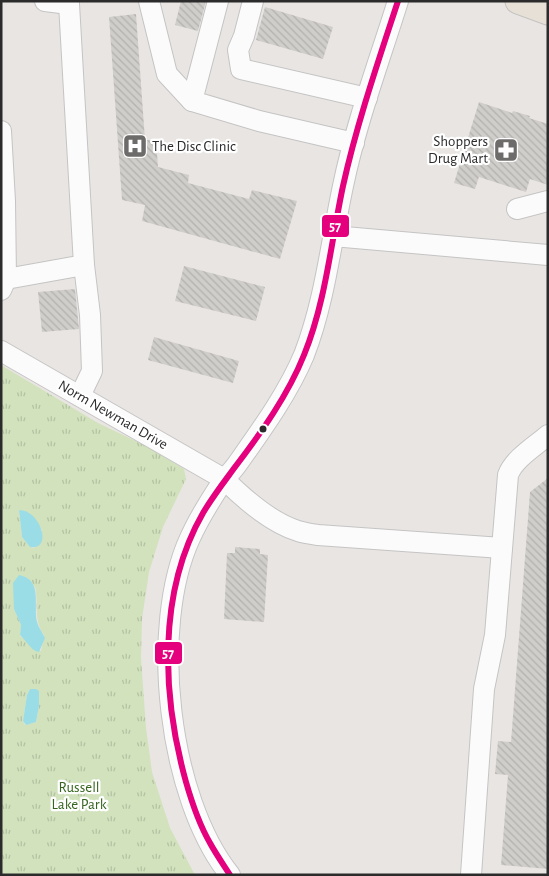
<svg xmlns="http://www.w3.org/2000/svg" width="549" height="876" font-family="'Alegreya Sans',sans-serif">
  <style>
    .park { fill: url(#park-tufts); fill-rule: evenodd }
    .water { fill: #9bdde6 }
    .building { fill: url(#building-back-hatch) }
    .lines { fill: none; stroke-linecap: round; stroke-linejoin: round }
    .minor-casing { stroke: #c5c4c4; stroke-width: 22 }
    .major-casing { stroke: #c5c3c2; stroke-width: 27 }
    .minor { stroke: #fcfbfb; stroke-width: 20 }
    .major { stroke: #e6e0d6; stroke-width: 25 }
    .bus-1-casing { stroke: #fff; stroke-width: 10 }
    .bus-1 { stroke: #e5007d; stroke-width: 6 }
    .bus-dot { fill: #2b2b2b; stroke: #fff; stroke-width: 2 }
    .labels { text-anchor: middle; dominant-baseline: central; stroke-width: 4.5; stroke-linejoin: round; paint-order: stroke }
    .poi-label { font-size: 15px; fill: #2b2b2b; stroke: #fff; text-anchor: end }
    .street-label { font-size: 15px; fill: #2b2b2b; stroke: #fff }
    .park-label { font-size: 15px; fill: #37651f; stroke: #fff }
    .line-badge { stroke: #fff; stroke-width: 2 }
    .badge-label { font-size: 14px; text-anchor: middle; font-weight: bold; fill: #fff }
  </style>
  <defs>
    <pattern id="park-tufts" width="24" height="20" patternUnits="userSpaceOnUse" patternTransform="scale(1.25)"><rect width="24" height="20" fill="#d1e2bd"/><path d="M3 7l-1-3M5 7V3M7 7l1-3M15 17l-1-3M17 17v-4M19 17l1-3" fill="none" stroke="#b4c2a3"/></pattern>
    <pattern id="building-back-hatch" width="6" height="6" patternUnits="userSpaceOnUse" patternTransform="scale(1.25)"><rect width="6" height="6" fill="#d0cecb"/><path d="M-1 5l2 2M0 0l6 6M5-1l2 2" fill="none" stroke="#b3b1ae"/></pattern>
  </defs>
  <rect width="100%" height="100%" fill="#e9e5e2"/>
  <path class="park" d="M 1,365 L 98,423 L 146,446 L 184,469 L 186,479 L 163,527 L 149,572 L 142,619 L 141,658 L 146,728 L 152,772 L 170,828 L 195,875 L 1,875 ZM 19,510 L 29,513 L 42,530 L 34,548 L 30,547 L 22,537 ZM 30,582 L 35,587 C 39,604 33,620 44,635 L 41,651 L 20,636 L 21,625 L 14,609 L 14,585 ZM 30,689 L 39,691 L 39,706 L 36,722 L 25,725 L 23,721 L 27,695 Z"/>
  <g class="water">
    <path d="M 19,510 C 41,510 53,551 30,547 L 22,537 Z"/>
    <path d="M 19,575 C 40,579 35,598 36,615 C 36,624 41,630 45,638 L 39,652 C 31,651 26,640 20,635 L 21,625 L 14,609 L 13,583 Z"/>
    <path d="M 30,689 L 36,689 L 39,691 L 39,706 L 36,722 L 26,725 L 23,721 L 27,695 Z"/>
  </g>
  <g class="building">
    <path d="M 181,1 L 206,1 L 198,31 L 175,25 Z"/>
    <path d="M 265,7 L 333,27 L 323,59 L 256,40 Z"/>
    <path d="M 136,14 L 145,140 L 156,140 L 158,167 L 189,175 L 188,183 L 249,199 L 252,190 L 297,201 L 280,259 L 142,221 L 145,205 L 122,200 L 109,17 Z"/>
    <path d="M 479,102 L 512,113 L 513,111 L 530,116 L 529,118 L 548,124 L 548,185 L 530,179 L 526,192 L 479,177 L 475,189 L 454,183 Z"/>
    <path d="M 184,266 L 265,287 L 256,321 L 175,301 Z"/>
    <path d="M 75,289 L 79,329 L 42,332 L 38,292 Z"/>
    <path d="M 154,337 L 239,361 L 233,383 L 148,360 Z"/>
    <path d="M 548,478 L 548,869 L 501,865 L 508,775 L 495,774 L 498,741 L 511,742 L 530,492 Z"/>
    <path d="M 235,547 L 260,549 L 260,554 L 268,555 L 264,622 L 224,619 L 227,553 L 235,553 Z"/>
  </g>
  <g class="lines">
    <defs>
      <g id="minor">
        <path d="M 45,1 L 69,4 L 69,1"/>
        <path d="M 149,1 L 167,74 L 192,101 L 259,121 L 354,143"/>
        <path d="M 253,1 L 244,36 L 238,50 L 241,69 L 367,98"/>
        <path d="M 192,101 L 218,1"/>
        <path d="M 1,131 L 5,201 L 6,279 L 1,290"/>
        <path d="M 517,209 L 548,201"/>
        <path d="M 333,236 L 548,255"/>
        <path d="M 1,278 L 6,279 L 84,265 L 69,4"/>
        <path d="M 1,351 L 224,479 C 244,499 272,523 298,531 C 304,533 311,534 318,535 L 502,548"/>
        <path d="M 80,396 L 92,371 L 90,315 L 84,265"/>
        <path d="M 230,875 C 168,798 149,627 190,538 C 199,518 211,499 223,481 C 228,475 234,469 238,463 C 262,429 288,393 304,355 C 325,301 331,242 343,186 C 356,123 379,62 398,1"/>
        <path d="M 471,875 L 484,689 L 495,635 L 508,475 C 514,459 534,447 548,435"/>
      </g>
      <path id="major" d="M 518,1 L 548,12"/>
    </defs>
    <use href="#minor" class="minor-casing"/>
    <use href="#major" class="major-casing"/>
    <use href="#minor" class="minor"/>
    <use href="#major" class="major"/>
    <defs>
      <path id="bus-1" d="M 230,875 C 223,864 216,854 210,843 C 199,824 192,803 186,782 C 162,696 157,593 203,513 C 213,496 224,482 235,467 C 261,433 288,395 304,355 C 326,301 331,242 343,186 C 357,123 378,62 398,1"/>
    </defs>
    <use href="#bus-1" class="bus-1-casing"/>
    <use href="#bus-1" class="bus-1"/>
  </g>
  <defs>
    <symbol id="hospital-square" viewBox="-11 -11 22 22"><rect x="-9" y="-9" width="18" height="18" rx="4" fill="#6e6c6b" stroke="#fff"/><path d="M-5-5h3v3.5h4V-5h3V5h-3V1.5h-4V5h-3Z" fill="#fff"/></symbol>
    <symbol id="pharmacy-square" viewBox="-11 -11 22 22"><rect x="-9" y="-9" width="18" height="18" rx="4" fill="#6e6c6b" stroke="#fff"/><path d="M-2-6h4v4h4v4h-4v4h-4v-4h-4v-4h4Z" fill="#fff"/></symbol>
  </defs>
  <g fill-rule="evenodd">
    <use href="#hospital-square" x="121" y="132" width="28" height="28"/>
    <use href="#pharmacy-square" x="492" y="136" width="28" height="28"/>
  </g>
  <circle class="bus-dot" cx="263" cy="429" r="4.5"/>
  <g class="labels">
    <g class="poi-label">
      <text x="488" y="141">Shoppers<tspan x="488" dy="17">Drug Mart</tspan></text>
      <text x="152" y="146" text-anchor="start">The Disc Clinic</text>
    </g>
    <g class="street-label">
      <text transform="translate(113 415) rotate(30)">Norm Newman Drive</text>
    </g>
    <g class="park-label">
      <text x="79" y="787">Russell<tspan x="79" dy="17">Lake Park</tspan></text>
    </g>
  </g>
  <g class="line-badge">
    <rect x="321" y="214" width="29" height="24" rx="5" fill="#e5007d"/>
    <rect x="154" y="641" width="29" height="24" rx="5" fill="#e5007d"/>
  </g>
  <g class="badge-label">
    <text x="335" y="231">57</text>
    <text x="168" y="658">57</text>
  </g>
  <rect width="549" height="876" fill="none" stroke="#2b2b2b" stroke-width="5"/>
</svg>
